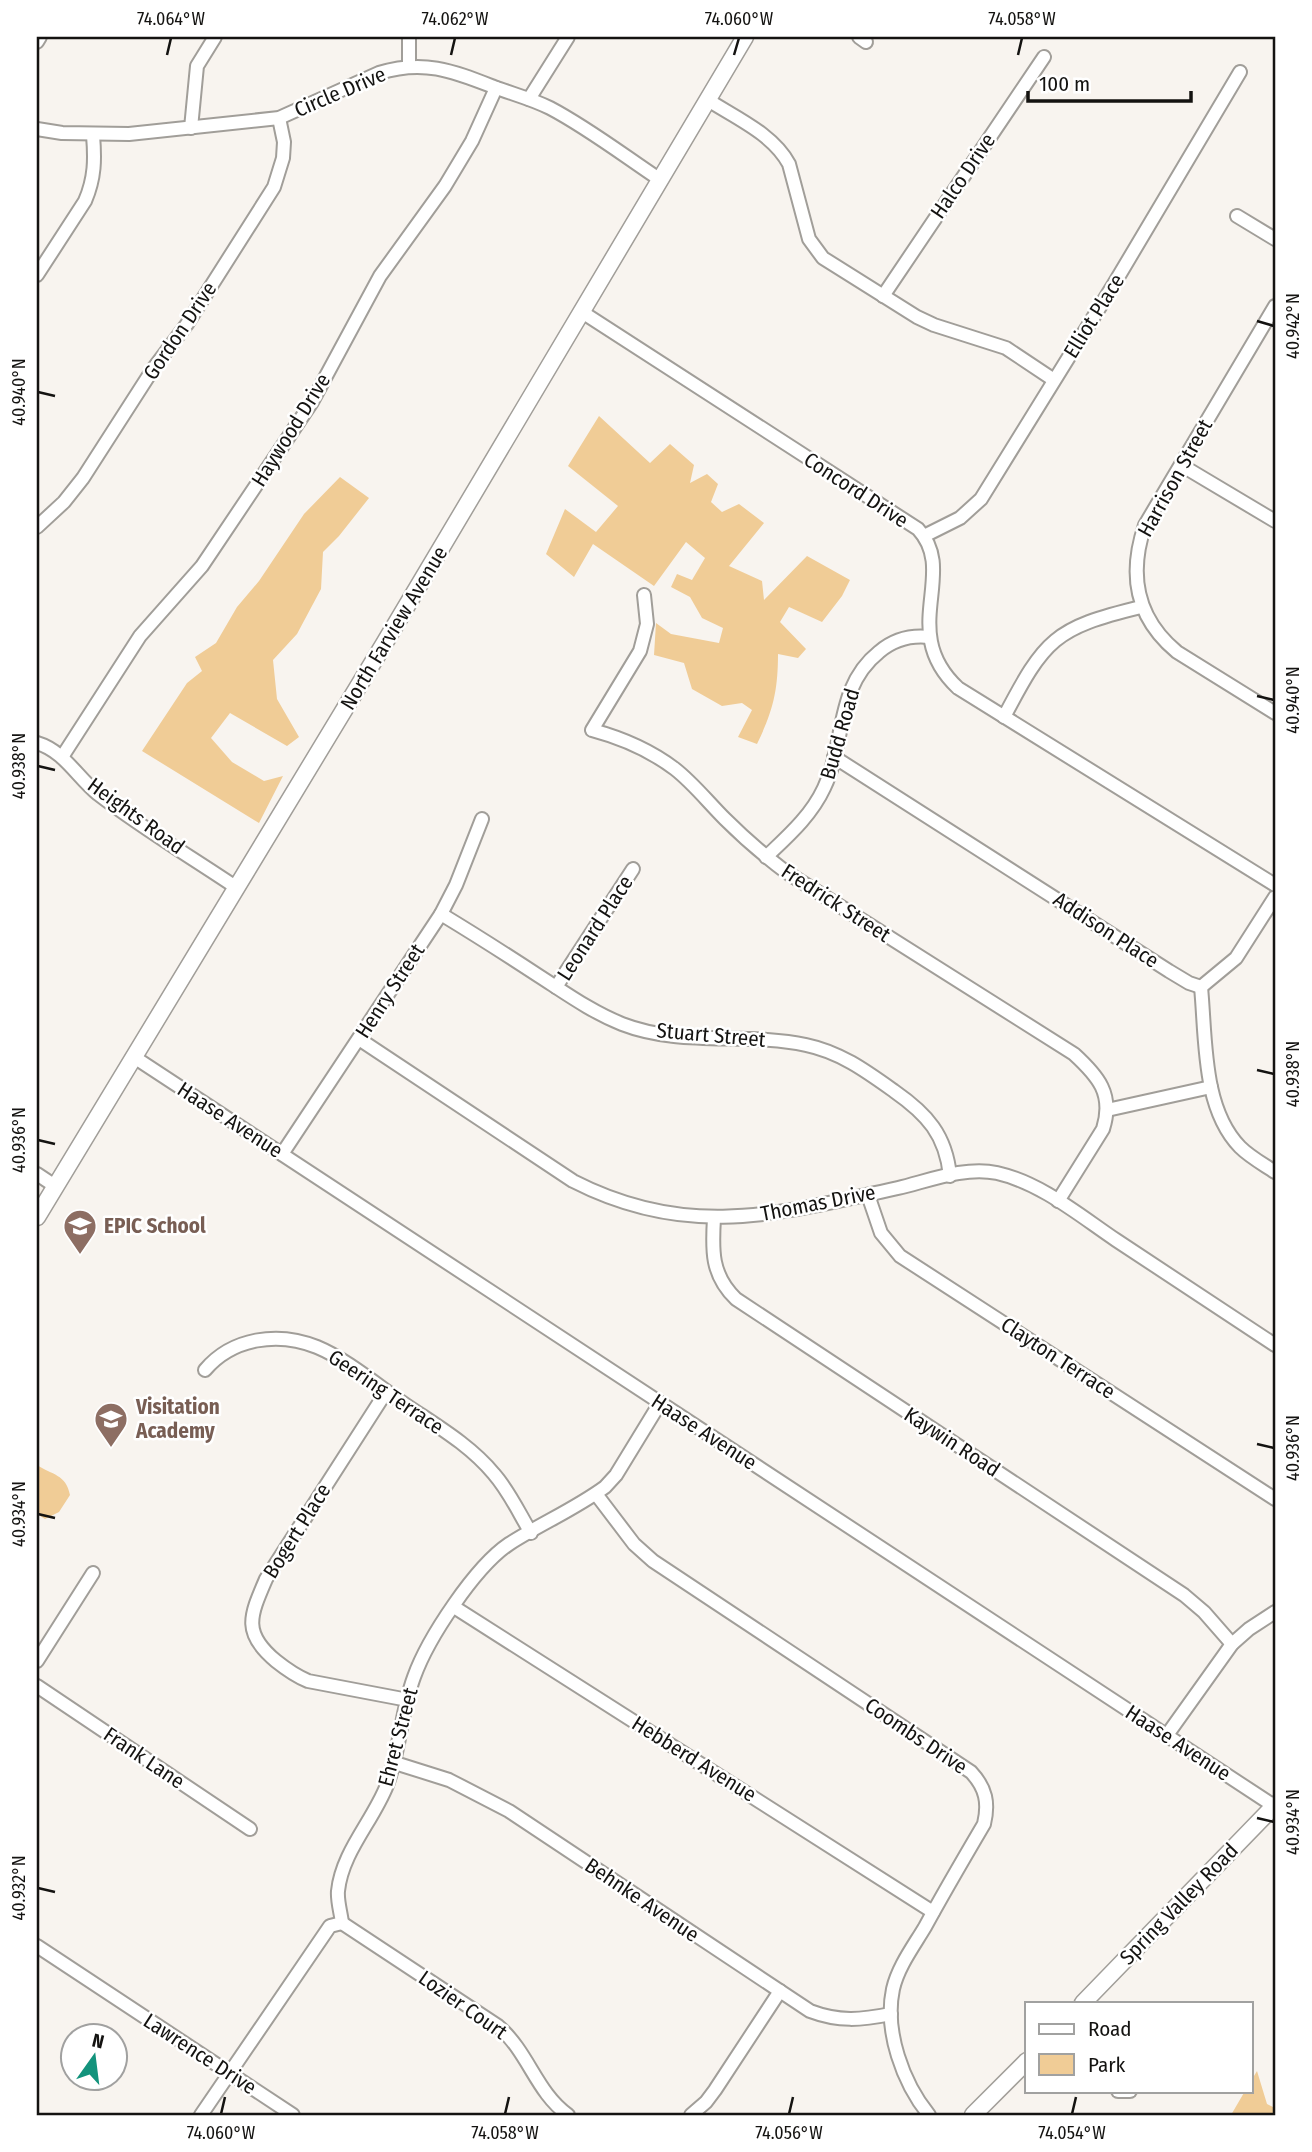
<svg xmlns="http://www.w3.org/2000/svg" width="1312" height="2152" font-family="'Fira Sans Condensed',sans-serif">
  <style>
    .green { fill: #f0cc96 }
    .lines { fill: none; stroke-linecap: round; stroke-linejoin: round }
    .street-casing { stroke: #a19e99; stroke-width: 16 }
    .secondary-casing { stroke: #a19e99; stroke-width: 19 }
    .street { stroke: #fff; stroke-width: 12 }
    .secondary { stroke: #fff; stroke-width: 16 }
    .ticks { fill: none; stroke: #141311; stroke-width: 2.5 }
    .labels { text-anchor: middle; dominant-baseline: central; stroke-width: 5; stroke-linejoin: round; paint-order: stroke }
    .street-label { font-size: 21px; fill: #141311; stroke: #fff }
    .education-label { font-size: 21px; font-weight: bold; fill: #785e54; stroke: #fff; text-anchor: start }
    .neatline { fill: none; stroke: #141311; stroke-width: 2.5 }
    .ticks-label { font-size: 18px; text-anchor: middle; fill: #141311 }
  </style>
  <rect width="100%" height="100%" fill="#f8f4ef"/>
  <g class="green">
    <path d="M 599,416 L 650,463 L 670,444 L 694,465 L 690,483 L 707,474 L 718,484 L 711,502 L 722,512 L 739,504 L 764,523 L 729,566 L 762,581 L 764,600 L 807,556 L 850,580 L 842,596 L 822,622 L 789,607 L 780,622 L 806,649 L 798,658 L 778,654 C 778,691 773,711 757,744 L 738,737 L 752,710 L 742,703 L 722,706 L 692,689 L 684,663 L 654,655 L 656,623 L 671,634 L 719,643 L 723,628 L 702,618 L 690,597 L 671,587 L 677,574 L 692,580 L 705,558 L 686,542 L 654,586 L 593,544 L 574,577 L 546,554 L 565,509 L 596,532 L 618,506 L 568,466 Z"/>
    <path d="M 340,477 L 369,498 L 339,536 L 323,552 L 321,589 L 297,634 L 273,660 L 277,699 L 299,737 L 287,746 L 230,713 L 211,738 L 232,762 L 264,781 L 283,776 L 259,823 L 142,751 L 187,683 L 202,671 L 195,657 L 216,643 L 237,607 L 259,581 L 304,514 Z"/>
    <path d="M 37,1465 C 52,1475 66,1474 70,1495 L 59,1512 L 45,1519 L 37,1514 Z"/>
    <path d="M 1257,2071 L 1267,2104 L 1275,2108 L 1275,2115 L 1231,2115 L 1245,2091 L 1251,2091 L 1251,2081 Z"/>
  </g>
  <g class="lines">
    <defs>
      <g id="street">
        <path d="M 859,37 L 866,42"/>
        <path d="M 37,42 L 40,37"/>
        <path d="M 409,66 L 409,37"/>
        <path d="M 529,99 L 568,37"/>
        <path d="M 708,100 C 736,118 773,134 789,164 L 809,239 L 823,258 L 917,317 L 934,325 L 1006,348 L 1054,380"/>
        <path d="M 191,128 L 197,66 L 215,37"/>
        <path d="M 37,129 L 62,133 L 129,134 L 279,118 L 379,73 C 424,59 453,71 494,87 C 513,94 532,99 550,108 C 588,128 623,155 659,179"/>
        <path d="M 1237,216 L 1275,239"/>
        <path d="M 37,275 L 85,201 C 95,178 95,159 93,135"/>
        <path d="M 883,296 L 1044,57"/>
        <path d="M 1275,306 L 1145,525 C 1128,575 1136,618 1177,652 L 1275,713"/>
        <path d="M 582,312 L 918,529 C 959,573 897,631 958,688 L 1275,885"/>
        <path d="M 1181,465 L 1275,521"/>
        <path d="M 37,527 L 64,502 L 83,478 L 153,369 L 187,324 L 274,187 L 283,158 L 284,142 L 279,118"/>
        <path d="M 924,536 L 960,518 L 981,499 L 1114,284 L 1240,72"/>
        <path d="M 644,595 L 647,624 L 640,651 L 592,730 C 622,738 650,750 675,769 C 693,783 708,802 725,819 C 744,838 765,856 786,872 L 1074,1054 C 1098,1076 1114,1094 1103,1129 L 1058,1201"/>
        <path d="M 1004,717 C 1045,639 1054,628 1141,607"/>
        <path d="M 37,743 C 64,751 77,777 98,794 C 142,828 191,857 237,888"/>
        <path d="M 62,757 L 140,636 L 202,566 L 312,402 L 380,276 L 445,186 L 472,141 L 496,88"/>
        <path d="M 834,757 L 1169,971 L 1189,983 L 1201,987"/>
        <path d="M 766,857 C 788,836 811,816 824,788 C 846,742 835,687 879,652 C 893,640 910,635 929,637"/>
        <path d="M 441,914 C 474,934 507,955 539,976 C 567,994 592,1012 622,1024 C 681,1047 746,1032 806,1045 C 840,1052 866,1071 894,1091 C 927,1114 946,1135 950,1176"/>
        <path d="M 556,987 L 633,869"/>
        <path d="M 1201,987 C 1206,1038 1202,1108 1240,1147 C 1250,1157 1263,1164 1275,1172"/>
        <path d="M 1201,987 L 1236,958 L 1275,897"/>
        <path d="M 359,1039 L 573,1181 C 688,1240 778,1214 898,1188 C 928,1181 965,1166 997,1173 C 1041,1183 1079,1215 1116,1240 C 1169,1275 1222,1310 1275,1345"/>
        <path d="M 134,1057 L 1274,1806"/>
        <path d="M 1107,1110 L 1211,1087"/>
        <path d="M 282,1154 L 441,914 L 456,885 L 482,819"/>
        <path d="M 37,1174 L 55,1186"/>
        <path d="M 868,1195 L 881,1233 L 900,1256 L 1275,1499"/>
        <path d="M 714,1218 C 712,1250 711,1275 736,1299 L 1184,1595 L 1204,1612 L 1232,1644"/>
        <path d="M 205,1370 C 232,1338 278,1331 317,1347 C 348,1360 378,1386 406,1405 C 437,1426 470,1445 494,1474 C 509,1491 519,1513 531,1533"/>
        <path d="M 386,1392 L 266,1579 C 250,1616 242,1633 276,1661 C 286,1669 296,1676 308,1681 L 408,1700"/>
        <path d="M 596,1494 L 634,1544 L 653,1561 L 971,1772 C 986,1788 989,1803 984,1824 C 964,1858 944,1892 925,1927 C 913,1947 898,1967 893,1989 C 884,2031 903,2083 929,2115"/>
        <path d="M 454,1607 L 933,1912"/>
        <path d="M 37,1661 L 93,1573"/>
        <path d="M 37,1686 L 250,1829"/>
        <path d="M 1167,1735 L 1232,1644 L 1249,1629 L 1275,1612"/>
        <path d="M 395,1763 L 449,1780 L 509,1811 L 810,2011 C 839,2022 861,2020 891,2014"/>
        <path d="M 342,1923 C 341,1913 337,1901 338,1891 C 342,1852 373,1821 387,1785 C 400,1750 401,1712 414,1677 C 428,1638 475,1567 509,1544 C 540,1524 575,1509 605,1487 L 616,1475 L 660,1403"/>
        <path d="M 342,1923 L 498,2026 C 529,2053 536,2092 568,2115"/>
        <path d="M 37,1946 L 293,2115"/>
        <path d="M 1118,2091 L 1130,2091"/>
        <path d="M 201,2115 L 330,1926 L 342,1923"/>
        <path d="M 691,2115 L 706,2102 L 715,2090 L 780,1991"/>
      </g>
      <g id="secondary">
        <path d="M 37,1217 L 384,644 L 745,37"/>
        <path d="M 1083,2003 L 1275,1805"/>
        <path d="M 973,2115 L 1027,2061"/>
      </g>
    </defs>
    <use href="#street" class="street-casing"/>
    <use href="#secondary" class="secondary-casing"/>
    <use href="#street" class="street"/>
    <use href="#secondary" class="secondary"/>
  </g>
  <path class="ticks" d="M 167,55 L 171,38M 451,55 L 455,38M 734,55 L 739,38M 1018,55 L 1022,38M 1257,321 L 1274,326M 38,392 L 55,396M 1257,696 L 1274,700M 38,766 L 55,770M 1257,1070 L 1274,1074M 38,1140 L 55,1144M 1257,1444 L 1274,1448M 38,1514 L 55,1518M 1257,1818 L 1274,1822M 38,1888 L 55,1892M 221,2114 L 225,2097M 505,2114 L 509,2097M 789,2114 L 793,2097M 1072,2114 L 1076,2097"/>
  <defs>
    <symbol id="school-pin" viewBox="-11 -11 22 30"><path d="M0 17L-7.5 6A9.5 9.5 0 1 1 7.5 6Z" fill="#8d6e63" stroke="#fff"/><path d="M0-5L7-2L0 1L-7-2ZM-4 1L0 2.5L4 1V4Q0 6-4 4Z" fill="#fff"/></symbol>
  </defs>
  <g fill-rule="evenodd">
    <use href="#school-pin" x="61" y="1207" width="38" height="52"/>
    <use href="#school-pin" x="92" y="1400" width="38" height="52"/>
  </g>
  <g class="labels">
    <g class="street-label">
      <text transform="translate(340 92) rotate(-23)">Circle Drive</text>
      <text transform="translate(963 176) rotate(-56)">Halco Drive</text>
      <text transform="translate(1094 316) rotate(-58)">Elliot Place</text>
      <text transform="translate(180 331) rotate(-56)">Gordon Drive</text>
      <text transform="translate(291 430) rotate(-58)">Haywood Drive</text>
      <text transform="translate(1175 478) rotate(-61)">Harrison Street</text>
      <text transform="translate(856 490) rotate(33)">Concord Drive</text>
      <text transform="translate(394 628) rotate(-59)">North Farview Avenue</text>
      <text transform="translate(840 734) rotate(-74)">Budd Road</text>
      <text transform="translate(136 816) rotate(36)">Heights Road</text>
      <text transform="translate(836 903) rotate(33)">Fredrick Street</text>
      <text transform="translate(595 928) rotate(-57)">Leonard Place</text>
      <text transform="translate(1106 930) rotate(33)">Addison Place</text>
      <text transform="translate(390 991) rotate(-57)">Henry Street</text>
      <text transform="translate(711 1035) rotate(5)">Stuart Street</text>
      <text transform="translate(230 1120) rotate(33)">Haase Avenue</text>
      <text transform="translate(818 1203) rotate(-11)">Thomas Drive</text>
      <text transform="translate(1058 1358) rotate(33)">Clayton Terrace</text>
      <text transform="translate(386 1392) rotate(34)">Geering Terrace</text>
      <text transform="translate(704 1432) rotate(33)">Haase Avenue</text>
      <text transform="translate(952 1442) rotate(33)">Kaywin Road</text>
      <text transform="translate(297 1531) rotate(-58)">Bogert Place</text>
      <text transform="translate(916 1736) rotate(34)">Coombs Drive</text>
      <text transform="translate(398 1737) rotate(-75)">Ehret Street</text>
      <text transform="translate(1178 1743) rotate(33)">Haase Avenue</text>
      <text transform="translate(144 1758) rotate(34)">Frank Lane</text>
      <text transform="translate(694 1759) rotate(32)">Hebberd Avenue</text>
      <text transform="translate(642 1900) rotate(34)">Behnke Avenue</text>
      <text transform="translate(1179 1904) rotate(-46)">Spring Valley Road</text>
      <text transform="translate(463 2005) rotate(35)">Lozier Court</text>
      <text transform="translate(200 2054) rotate(33)">Lawrence Drive</text>
    </g>
    <g class="education-label">
      <text x="104" y="1226">EPIC School</text>
      <text x="136" y="1407">Visitation<tspan x="136" dy="24">Academy</tspan></text>
    </g>
  </g>
  <rect width="1312" height="2152" fill="none" stroke="#ffffff" stroke-width="77"/>
  <rect x="1025" y="2002" width="228" height="91" fill="#ffffff" stroke="#a1a1a0" stroke-width="2"/>
  <rect x="1039" y="2024" width="35" height="10" fill="#ffffff" stroke="#a1a1a0" stroke-width="2"/>
  <text x="1088" y="2036" font-size="21" fill="#141311">Road</text>
  <rect x="1039" y="2054" width="35" height="21" fill="#f0cc96" stroke="#a1a1a0" stroke-width="2"/>
  <text x="1088" y="2072" font-size="21" fill="#141311">Park</text>
  <g transform="translate(94 2057) rotate(14)"><circle r="33" fill="#ffffff" stroke="#a1a1a0" stroke-width="2"/>
  <path d="M0-5L12 26L0 18L-12 26Z" fill="#13937c"/>
  <text y="-10" font-size="19" font-weight="bold" text-anchor="middle" fill="#141311">N</text>
  </g>
  <path d="M1028 91v10h163v-10" fill="none" stroke="#141311" stroke-width="3.5"/>
  <text x="1039" y="91" font-size="21" fill="#141311" stroke="#ffffff" stroke-width="5" paint-order="stroke">100 m</text>
  <rect x="38" y="38" width="1236" height="2076" class="neatline"/>
  <g class="ticks-label">
    <text x="171" y="25">74.064°W</text>
    <text x="455" y="25">74.062°W</text>
    <text x="739" y="25">74.060°W</text>
    <text x="1022" y="25">74.058°W</text>
    <text transform="translate(1293 326) rotate(-90)" y="6">40.942°N</text>
    <text transform="translate(19 392) rotate(-90)" y="6">40.940°N</text>
    <text transform="translate(1293 700) rotate(-90)" y="6">40.940°N</text>
    <text transform="translate(19 766) rotate(-90)" y="6">40.938°N</text>
    <text transform="translate(1293 1074) rotate(-90)" y="6">40.938°N</text>
    <text transform="translate(19 1140) rotate(-90)" y="6">40.936°N</text>
    <text transform="translate(1293 1448) rotate(-90)" y="6">40.936°N</text>
    <text transform="translate(19 1514) rotate(-90)" y="6">40.934°N</text>
    <text transform="translate(1293 1822) rotate(-90)" y="6">40.934°N</text>
    <text transform="translate(19 1888) rotate(-90)" y="6">40.932°N</text>
    <text x="221" y="2139">74.060°W</text>
    <text x="505" y="2139">74.058°W</text>
    <text x="789" y="2139">74.056°W</text>
    <text x="1072" y="2139">74.054°W</text>
  </g>
</svg>
